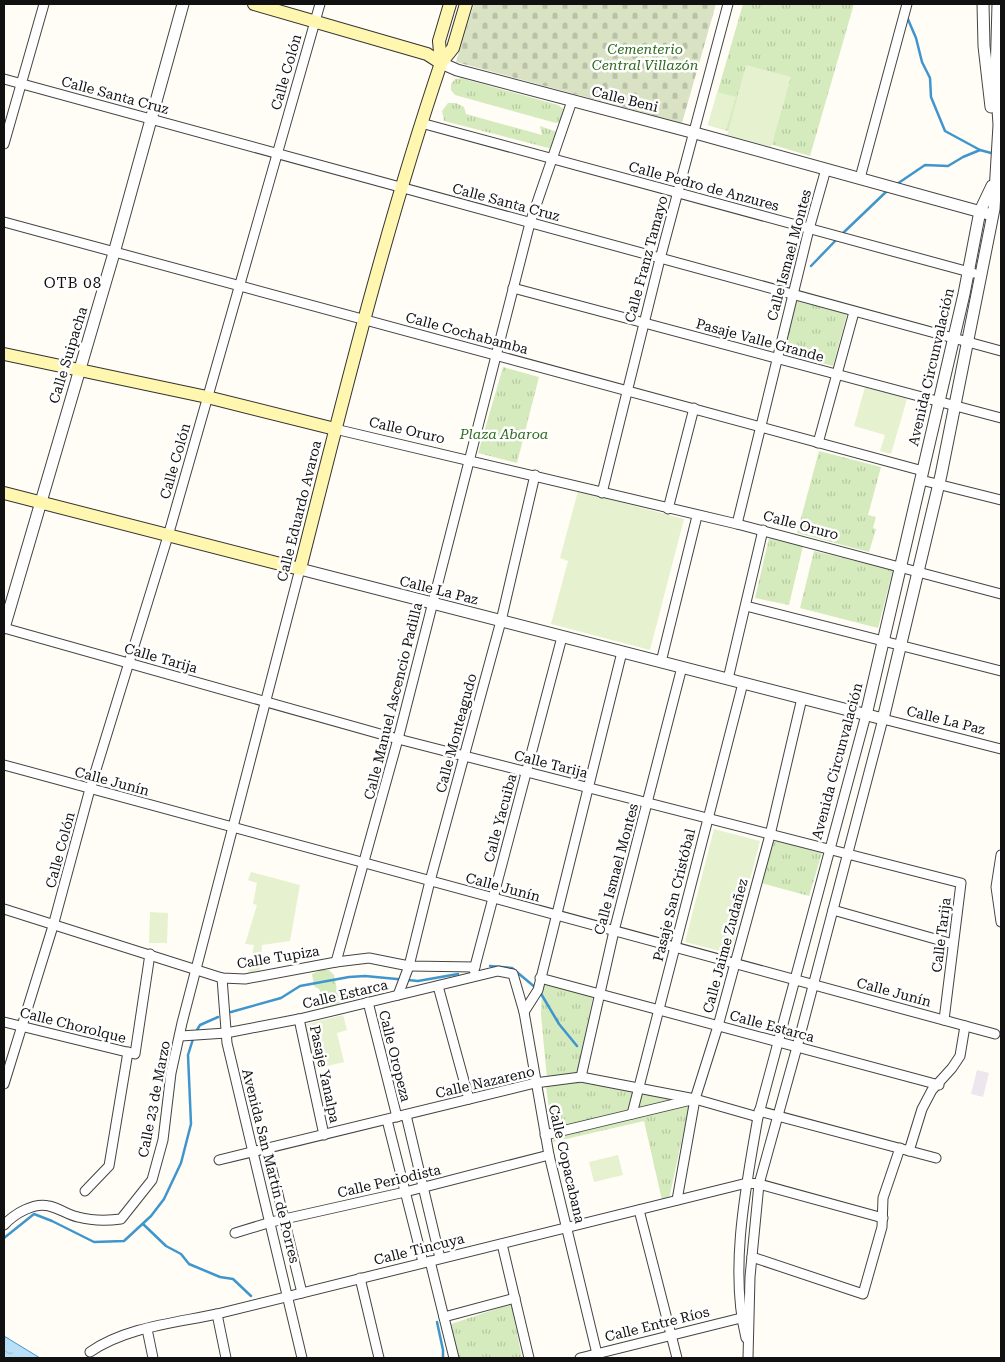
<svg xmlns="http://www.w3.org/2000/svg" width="1005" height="1362" font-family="'Roboto Serif',serif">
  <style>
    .industrial { fill: #eee6ef }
    .grass { fill: url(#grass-tufts) }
    .cemetery { fill: url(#cemetery-stones) }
    .pitch { fill: #e6f2cf }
    .water { fill: url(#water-ripples); stroke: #3f96cf }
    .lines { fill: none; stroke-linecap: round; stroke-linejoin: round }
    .stream { stroke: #3f96cf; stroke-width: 2.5 }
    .minor-casing { stroke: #444; stroke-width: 11 }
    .tertiary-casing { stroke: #444; stroke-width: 13 }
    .secondary-casing { stroke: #333; stroke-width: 14 }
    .minor { stroke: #fff; stroke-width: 9 }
    .tertiary { stroke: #fff; stroke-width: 11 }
    .secondary { stroke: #fff6b0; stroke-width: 12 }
    .labels { text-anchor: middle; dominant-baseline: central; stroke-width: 5; stroke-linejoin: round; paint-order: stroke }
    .park-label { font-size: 14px; font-style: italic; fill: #2f6b1f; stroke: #fff }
    .street-label { font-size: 14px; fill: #111; stroke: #fff }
    .neighbourhood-label { font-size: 15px; letter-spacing: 1px; fill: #111; stroke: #fff }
  </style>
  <defs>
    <pattern id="grass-tufts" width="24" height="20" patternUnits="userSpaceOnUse" patternTransform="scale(1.25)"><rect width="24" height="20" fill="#d5ebbd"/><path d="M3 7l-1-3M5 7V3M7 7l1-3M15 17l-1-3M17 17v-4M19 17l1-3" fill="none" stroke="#b6c8a1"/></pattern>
    <pattern id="cemetery-stones" width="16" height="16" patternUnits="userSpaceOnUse" patternTransform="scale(1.25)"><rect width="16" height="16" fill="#d9e3c4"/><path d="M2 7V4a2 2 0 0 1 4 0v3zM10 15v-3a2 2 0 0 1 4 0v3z" fill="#b9c2a7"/></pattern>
    <pattern id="water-ripples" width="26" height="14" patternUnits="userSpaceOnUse" patternTransform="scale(1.25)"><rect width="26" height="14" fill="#b9e0f7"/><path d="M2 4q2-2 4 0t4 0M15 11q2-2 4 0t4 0" fill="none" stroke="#9ebfd3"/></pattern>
  </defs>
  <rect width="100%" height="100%" fill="#fffdf5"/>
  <path class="industrial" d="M 977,1070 L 989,1073 L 983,1097 L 971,1094 Z"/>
  <g class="grass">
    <path d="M 743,4 L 854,4 L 810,156 L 708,125 Z"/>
    <path d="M 461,78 L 558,105 L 565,110 L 561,122 L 556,123 L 455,95 L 451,90 L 451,84 L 455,79 Z"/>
    <path d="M 448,103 L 456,103 L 464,107 L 466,114 L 542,135 L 540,126 L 557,132 L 552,149 L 444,121 L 442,111 Z"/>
    <path d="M 797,300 L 847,314 L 833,366 L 783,353 Z"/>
    <path d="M 503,367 L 539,377 L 517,463 L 478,453 Z"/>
    <path d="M 819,451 L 881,467 L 868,515 L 876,517 L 873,528 L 876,529 L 869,552 L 797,533 Z"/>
    <path d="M 769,538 L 803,546 L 789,605 L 755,598 Z"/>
    <path d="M 814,551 L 893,570 L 878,628 L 800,608 Z"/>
    <path d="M 774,840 L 822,853 L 809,896 L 761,883 Z"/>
    <path d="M 321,970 L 329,970 L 334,975 L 340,1004 L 323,1008 L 320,990 L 314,986 L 312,974 Z"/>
    <path d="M 542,984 L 593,996 L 578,1074 L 547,1079 L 541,1014 Z"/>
    <path d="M 579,1082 L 677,1099 L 689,1106 L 669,1199 L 662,1200 L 644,1121 L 553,1142 L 546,1086 Z"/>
    <path d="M 511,1304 L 522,1358 L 459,1358 L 451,1324 Z"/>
  </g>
  <path class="cemetery" d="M 474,4 L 716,4 L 682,123 L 456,62 Z"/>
  <g class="pitch">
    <path d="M 746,65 L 791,77 L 771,147 L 727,135 Z"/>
    <path d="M 717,92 L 736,97 L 726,130 L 708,125 Z"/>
    <path d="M 865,387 L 907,399 L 891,454 L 880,451 L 885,435 L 854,426 Z"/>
    <path d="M 578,491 L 684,519 L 650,650 L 551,624 L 568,561 L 560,558 Z"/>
    <path d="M 714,829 L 760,841 L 731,954 L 685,942 Z"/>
    <path d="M 251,872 L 300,885 L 290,941 L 262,945 L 260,971 L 248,973 L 254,945 L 245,944 L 257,905 L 253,904 L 257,883 L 248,880 Z"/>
    <path d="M 150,912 L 168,913 L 167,943 L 149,943 Z"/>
    <path d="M 343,1015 L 347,1030 L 337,1033 L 344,1062 L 315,1069 L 304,1029 L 307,1024 Z"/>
    <path d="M 618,1155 L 623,1175 L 594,1182 L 589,1162 Z"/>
  </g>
  <path class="water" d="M 4,1336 L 40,1358 L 4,1358 Z"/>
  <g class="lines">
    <g class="stream">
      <path d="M 907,17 L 916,38 L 922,62 L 930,78 L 931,97 L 945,131 L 980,150 L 991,153"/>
      <path d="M 897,184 L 925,165 L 948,166 L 963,157 L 980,150"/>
      <path d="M 842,234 L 888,190"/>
      <path d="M 811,266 L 838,238"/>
      <path d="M 490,966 L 512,968 L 536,988"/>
      <path d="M 540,992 L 559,1024 L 577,1046"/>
      <path d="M 231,1012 L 281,998 L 300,986 L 349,977 L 365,976 L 418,981 L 458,974"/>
      <path d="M 197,1030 L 200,1025 L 218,1017"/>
      <path d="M 143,1224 L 166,1246 L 181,1254 L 189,1264 L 220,1277 L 233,1279 L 251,1296"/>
      <path d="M 4,1238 L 34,1214 L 52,1221 L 94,1242 L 124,1241 L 151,1216 L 164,1199 L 181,1163 L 191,1124 L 188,1055 L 193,1039"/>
      <path d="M 437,1322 L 443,1350 L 443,1358"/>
    </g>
    <defs>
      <g id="minor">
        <path d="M 4,79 L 1001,351"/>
        <path d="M 421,123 L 973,273"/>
        <path d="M 4,144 L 44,4"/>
        <path d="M 860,178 L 907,4"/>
        <path d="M 4,222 C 310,307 617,388 923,471"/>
        <path d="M 513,288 L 1001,418"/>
        <path d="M 335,429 L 737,524 L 1001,594"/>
        <path d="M 818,443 L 854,312"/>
        <path d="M 921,480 L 1001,500"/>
        <path d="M 602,493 L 660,259 L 728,4"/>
        <path d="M 668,509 L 694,408"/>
        <path d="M 737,524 L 809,229 L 826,169"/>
        <path d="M 746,606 L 1001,671"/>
        <path d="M 4,628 L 398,739 L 961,883 L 944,1020"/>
        <path d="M 661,662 L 697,516"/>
        <path d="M 728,679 L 763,530"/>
        <path d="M 4,765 L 995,1034"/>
        <path d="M 1001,855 L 996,887 L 1001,922"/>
        <path d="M 4,909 L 222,978 L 245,979 L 336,962 L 369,958 L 409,966 L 475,967"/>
        <path d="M 833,910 L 953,944"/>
        <path d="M 336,962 L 398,739 L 530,223 L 572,101"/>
        <path d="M 474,970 L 562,637"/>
        <path d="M 222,978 L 227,1043 L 302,1358"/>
        <path d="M 540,978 L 939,1085"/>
        <path d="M 438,986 L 469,1099"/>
        <path d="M 398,995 L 409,966 L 430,881 L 501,621 L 535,475"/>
        <path d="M 368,1002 L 397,1117"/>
        <path d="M 524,1012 L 538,990 L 622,652"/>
        <path d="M 299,1019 L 324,1135"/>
        <path d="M 4,1022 L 135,1054 L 150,954"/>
        <path d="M 181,1036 L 226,1033 L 299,1019 L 498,971 L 513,974 L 524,1012 L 549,1155 L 598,1358"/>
        <path d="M 581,1077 L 614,931 L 682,667"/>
        <path d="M 4,1084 L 53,926 L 90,789 L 168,536 L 320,4"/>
        <path d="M 759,1111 L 936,1158"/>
        <path d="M 632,1114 L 743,683"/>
        <path d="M 406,1115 L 440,1258"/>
        <path d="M 387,1120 L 423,1262"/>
        <path d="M 545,1135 L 691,1100"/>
        <path d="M 267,1149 L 302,1293"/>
        <path d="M 909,1151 L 922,1109 L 932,1090 L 952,1068 L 960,1056 L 965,1026"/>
        <path d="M 219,1160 L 535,1083 L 581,1077 L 695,1099 L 758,1117"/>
        <path d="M 85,1191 L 109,1166 L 128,1052"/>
        <path d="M 677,1200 L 695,1099 L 718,1026 L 770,835 L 802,698"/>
        <path d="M 639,1210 L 677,1358"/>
        <path d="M 4,1225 C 14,1214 34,1202 49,1206 C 59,1208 68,1215 78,1217 C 93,1221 106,1221 121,1219 L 152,1180 L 163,1140 L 171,1073 L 182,1023 L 300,569"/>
        <path d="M 235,1233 L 271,1222 L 405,1192 L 549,1155"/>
        <path d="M 502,1244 L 529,1358"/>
        <path d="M 752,1257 L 863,1294 L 882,1227 L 883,1198 L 900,1148"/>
        <path d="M 430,1261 L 454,1358"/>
        <path d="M 360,1278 L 379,1358"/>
        <path d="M 217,1314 L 226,1358"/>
        <path d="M 444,1317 L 515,1298"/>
        <path d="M 147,1329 L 153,1358"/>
        <path d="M 746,1338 C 729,1270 746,1186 758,1117 L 866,715"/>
        <path d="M 90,1352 C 126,1327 175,1323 217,1314 L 747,1183 L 759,1184 L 883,1218"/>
        <path d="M 580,1358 L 741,1318"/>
        <path d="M 748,1358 L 750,1277 L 759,1184 L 797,1047 L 883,719 L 1001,749"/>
      </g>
      <g id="tertiary">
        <path d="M 983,4 L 984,46 L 991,107"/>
        <path d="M 441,63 L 457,70 L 695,133 L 992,215"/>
        <path d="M 300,569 L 883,719 L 941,475 L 994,209 L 999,125 L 996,78 L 998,4"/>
        <path d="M 4,628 L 114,253 L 183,4"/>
        <path d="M 866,715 L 964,294 L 980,211 L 992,186"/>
      </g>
      <g id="secondary">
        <path d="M 254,4 L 427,54 L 441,63"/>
        <path d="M 441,63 L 439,41 L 450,4"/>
        <path d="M 4,354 L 207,397 L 335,429"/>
        <path d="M 4,493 L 300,569 C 343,399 385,229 441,63 L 453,48 L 466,4"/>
      </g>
    </defs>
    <use href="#minor" class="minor-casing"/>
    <use href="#tertiary" class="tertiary-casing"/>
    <use href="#secondary" class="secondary-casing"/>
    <use href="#minor" class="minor"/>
    <use href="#tertiary" class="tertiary"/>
    <use href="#secondary" class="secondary"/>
  </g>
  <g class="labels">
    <g class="park-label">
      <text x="645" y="49">Cementerio<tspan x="645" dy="16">Central Villazón</tspan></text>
      <text x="504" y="434">Plaza Abaroa</text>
    </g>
    <g class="street-label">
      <text transform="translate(286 72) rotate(-74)">Calle Colón</text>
      <text transform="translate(115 95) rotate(15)">Calle Santa Cruz</text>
      <text transform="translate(625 99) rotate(14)">Calle Beni</text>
      <text transform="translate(704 186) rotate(15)">Calle Pedro de Anzures</text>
      <text transform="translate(506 202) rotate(15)">Calle Santa Cruz</text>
      <text transform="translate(789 255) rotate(-75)">Calle Ismael Montes</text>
      <text transform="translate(646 259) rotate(-75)">Calle Franz Tamayo</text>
      <text transform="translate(467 333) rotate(15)">Calle Cochabamba</text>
      <text transform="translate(760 340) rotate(15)">Pasaje Valle Grande</text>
      <text transform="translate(68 355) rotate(-73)">Calle Suipacha</text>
      <text transform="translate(931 367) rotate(-77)">Avenida Circunvalación</text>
      <text transform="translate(407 430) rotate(13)">Calle Oruro</text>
      <text transform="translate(175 461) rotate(-74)">Calle Colón</text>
      <text transform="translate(299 511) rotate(-76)">Calle Eduardo Avaroa</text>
      <text transform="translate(801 525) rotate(15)">Calle Oruro</text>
      <text transform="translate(439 590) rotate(14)">Calle La Paz</text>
      <text transform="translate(161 658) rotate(16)">Calle Tarija</text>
      <text transform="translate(393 701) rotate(-76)">Calle Manuel Ascencio Padilla</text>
      <text transform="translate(946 720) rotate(14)">Calle La Paz</text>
      <text transform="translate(456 733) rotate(-75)">Calle Monteagudo</text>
      <text transform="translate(837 761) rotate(-75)">Avenida Circunvalación</text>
      <text transform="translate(551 764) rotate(14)">Calle Tarija</text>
      <text transform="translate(112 781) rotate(15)">Calle Junín</text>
      <text transform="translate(500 818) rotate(-75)">Calle Yacuiba</text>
      <text transform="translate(60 850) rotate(-75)">Calle Colón</text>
      <text transform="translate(616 869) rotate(-75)">Calle Ismael Montes</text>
      <text transform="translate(503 887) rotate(15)">Calle Junín</text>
      <text transform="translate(674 895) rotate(-76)">Pasaje San Cristóbal</text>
      <text transform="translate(941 935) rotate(-83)">Calle Tarija</text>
      <text transform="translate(725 946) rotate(-75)">Calle Jaime Zudañez</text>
      <text transform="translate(278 957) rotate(-9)">Calle Tupiza</text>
      <text transform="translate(894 992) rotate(15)">Calle Junín</text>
      <text transform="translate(345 994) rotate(-13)">Calle Estarca</text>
      <text transform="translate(73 1025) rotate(14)">Calle Chorolque</text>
      <text transform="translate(772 1026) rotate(15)">Calle Estarca</text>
      <text transform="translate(395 1056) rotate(76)">Calle Oropeza</text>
      <text transform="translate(325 1074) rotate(78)">Pasaje Yanalpa</text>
      <text transform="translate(485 1082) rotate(-13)">Calle Nazareno</text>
      <text transform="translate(154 1099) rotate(-79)">Calle 23 de Marzo</text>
      <text transform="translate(567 1164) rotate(77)">Calle Copacabana</text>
      <text transform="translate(271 1166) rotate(76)">Avenida San Martín de Porres</text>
      <text transform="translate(389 1181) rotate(-13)">Calle Periodista</text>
      <text transform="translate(419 1249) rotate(-14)">Calle Tincuya</text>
      <text transform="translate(657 1324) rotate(-14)">Calle Entre Ríos</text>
    </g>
    <g class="neighbourhood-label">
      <text x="73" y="283">OTB 08</text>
    </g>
  </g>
  <rect width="1005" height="1362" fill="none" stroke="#111111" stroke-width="10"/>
</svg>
